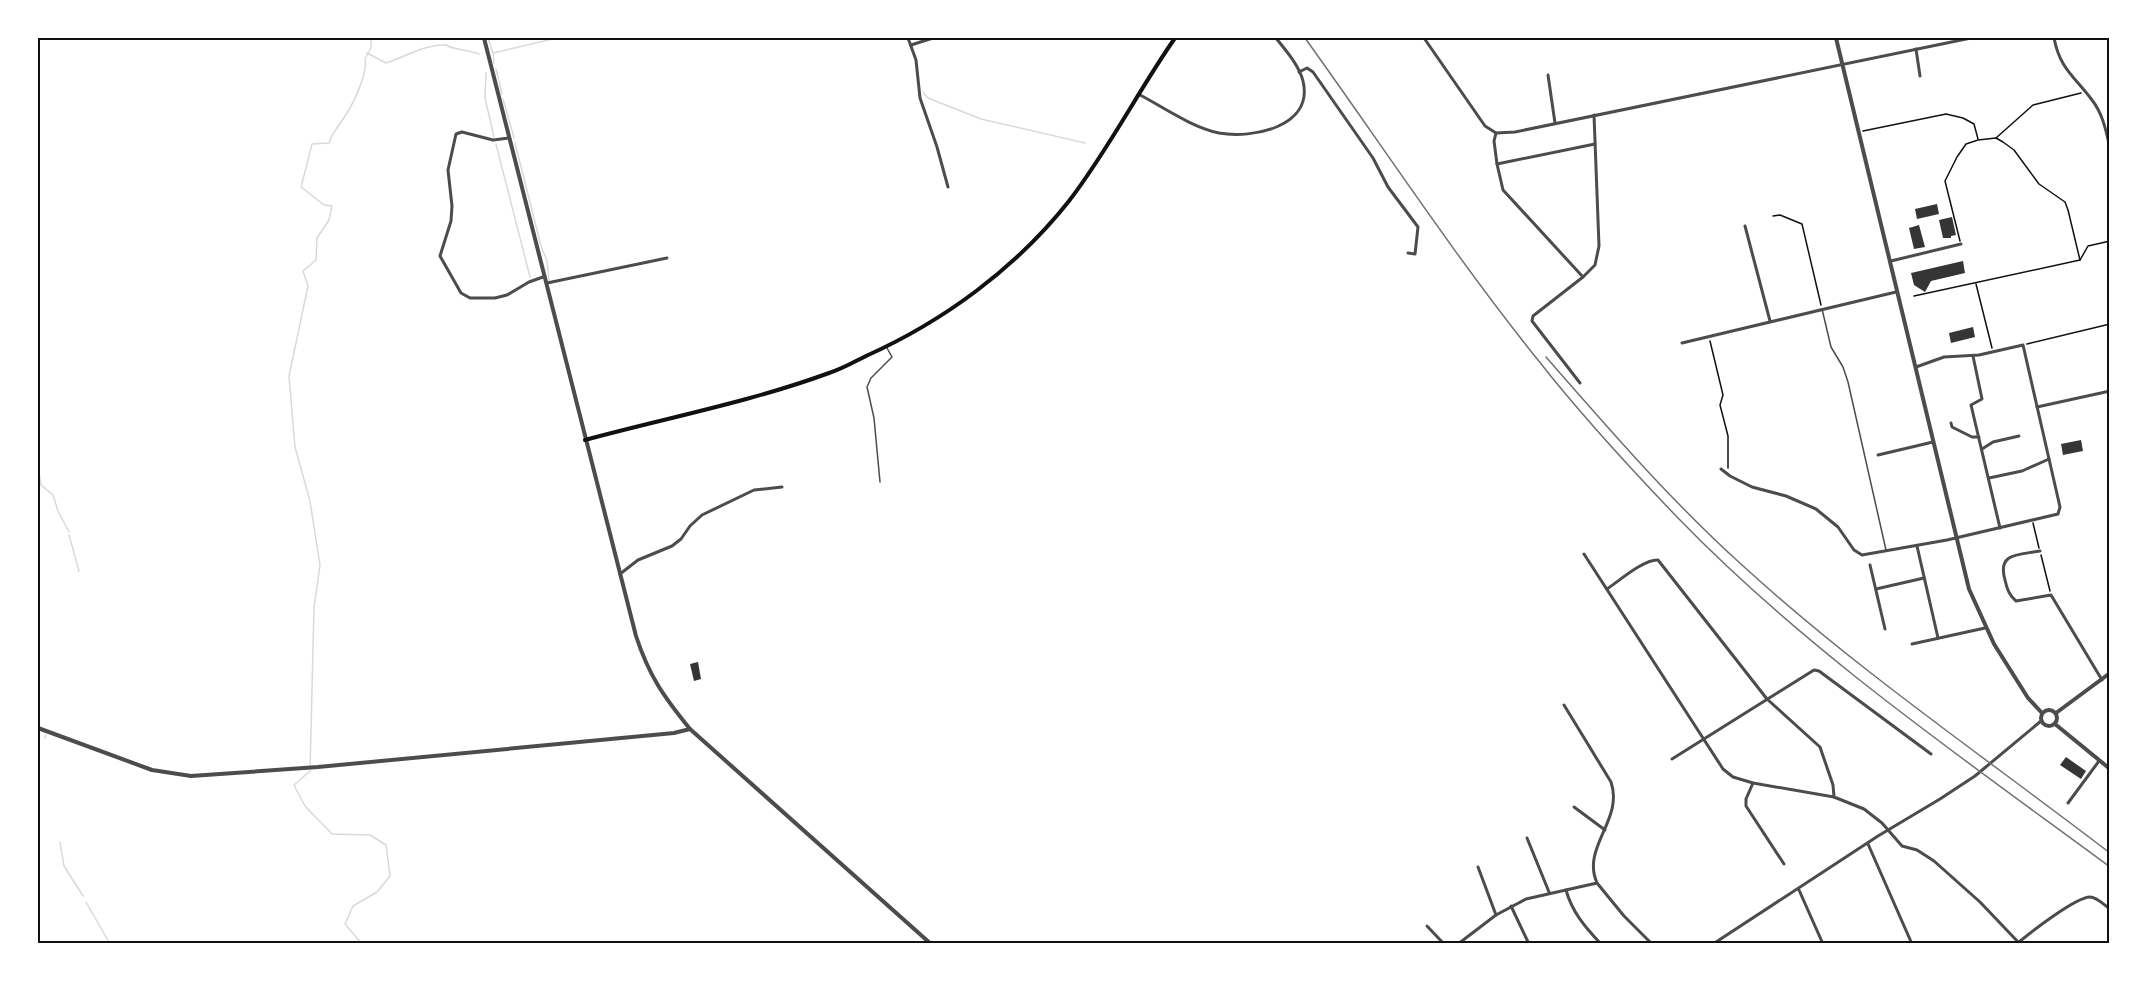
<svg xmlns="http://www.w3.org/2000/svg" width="2147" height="981" font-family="'Alegreya Sans',sans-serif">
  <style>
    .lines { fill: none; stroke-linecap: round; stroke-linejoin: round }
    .stream { stroke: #d9d9d9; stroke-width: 1.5 }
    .building { fill: #353535 }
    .path { stroke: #111; stroke-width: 1.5 }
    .service { stroke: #4c4c4c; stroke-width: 1.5 }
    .minor { stroke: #4c4c4c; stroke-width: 3 }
    .tertiary { stroke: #4c4c4c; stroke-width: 4 }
    .secondary { stroke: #111; stroke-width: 4 }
    .rail { stroke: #707070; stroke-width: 1.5 }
    .neatline { fill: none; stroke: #111; stroke-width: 2 }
  </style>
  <rect width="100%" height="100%" fill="#fff"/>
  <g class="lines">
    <g class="stream">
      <path d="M 488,38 L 493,53 L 557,38"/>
      <path d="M 367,53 L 386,63 C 407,56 425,44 446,45 C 454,50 469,50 479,54"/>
      <path d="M 493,53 L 494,63"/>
      <path d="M 496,69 L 502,94"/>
      <path d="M 486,73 L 485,98 L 494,137"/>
      <path d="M 923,92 L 928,98 L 981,119 L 1085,143"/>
      <path d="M 503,99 L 514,138"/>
      <path d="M 515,143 L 541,246 L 547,261 L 549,280"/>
      <path d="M 496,144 L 530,277"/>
      <path d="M 38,467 L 41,485 L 53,495 L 58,511 L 69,532"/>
      <path d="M 69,535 L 79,571"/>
      <path d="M 45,738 L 46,735"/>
      <path d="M 60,842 L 64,866 L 83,896"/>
      <path d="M 86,902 L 110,944"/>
      <path d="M 362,944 L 345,924 L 353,906 L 377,892 L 390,876 L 386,845 L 370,835 L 332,834 L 305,806 L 294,785 L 310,771 L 314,608 L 320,565 L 310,501 L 295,447 L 289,376 L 308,286 L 303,271 L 316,260 L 317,238 L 329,220 L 332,206 L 324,205 L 301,187 L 312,144 L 329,143 C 332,133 336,130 341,122 C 351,109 368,75 365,59 L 371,48 L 371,38"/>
    </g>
  </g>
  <g class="building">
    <path d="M 1937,204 L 1939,214 L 1917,219 L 1915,209 Z"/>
    <path d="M 1952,217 L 1956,235 L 1951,236 L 1951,238 L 1943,238 L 1939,220 Z"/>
    <path d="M 1919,225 L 1925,247 L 1914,249 L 1909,228 Z"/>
    <path d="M 1963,261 L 1965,273 L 1931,281 L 1925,292 L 1914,285 L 1911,273 Z"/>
    <path d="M 1973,327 L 1975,337 L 1951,343 L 1949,333 Z"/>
    <path d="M 2081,440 L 2083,451 L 2063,455 L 2061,444 Z"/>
    <path d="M 698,662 L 701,679 L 694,681 L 690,664 Z"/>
    <path d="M 2066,757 L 2086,771 L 2081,779 L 2060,765 Z"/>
  </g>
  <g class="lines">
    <g class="path">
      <path d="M 1863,131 L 1946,114 L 1963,118 L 1974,124 L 1978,139"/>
      <path d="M 1996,138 L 2033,105 L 2081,93"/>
      <path d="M 1773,216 L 1780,215 L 1802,224 L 1821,305"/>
      <path d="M 1960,241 L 1945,181 L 1957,157 L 1966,144 L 1978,140 L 1996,138 L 2003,142 L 2014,150 L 2039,184 L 2065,202 L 2068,210 L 2080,260"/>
      <path d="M 1976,284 L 1992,348"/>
      <path d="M 1914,296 L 2080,260 L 2088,246 L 2110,241"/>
      <path d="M 1710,341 L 1723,395 L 1720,405 L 1728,436 L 1728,468"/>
      <path d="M 2027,344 L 2110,324"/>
      <path d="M 2033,523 L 2039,548"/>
      <path d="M 2041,555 L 2050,591"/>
    </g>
    <g class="service">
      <path d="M 1822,309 L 1831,347 L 1843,367 L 1848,382 L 1886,550"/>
      <path d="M 880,482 L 874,418 L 867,387 L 871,378 L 892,357 L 887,348"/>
    </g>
    <g class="minor">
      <path d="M 908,38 L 916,60 L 920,98 L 937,147 L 948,187"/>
      <path d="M 1424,38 L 1485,126 L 1496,133 L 1515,132 L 1971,38"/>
      <path d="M 2054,38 C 2060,69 2074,76 2092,100 C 2103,114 2106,131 2110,148"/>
      <path d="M 911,45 L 933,38"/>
      <path d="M 1916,49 L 1920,76"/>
      <path d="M 1299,72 L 1307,68 L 1313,72 L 1373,158 L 1388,187 L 1418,227 L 1415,254 L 1408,253"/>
      <path d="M 1548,75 L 1555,123"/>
      <path d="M 1140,95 C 1165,108 1191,127 1219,133 C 1252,139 1314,127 1303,81 C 1299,65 1286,51 1276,38"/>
      <path d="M 1496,133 L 1494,141 L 1497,164 L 1503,190 L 1583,277"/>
      <path d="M 509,138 L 493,140 L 462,132 L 456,134 L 448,170 L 452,206 L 451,221 L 440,256 L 461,293 L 470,298 L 495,298 L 507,295 L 529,282 L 543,277"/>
      <path d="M 1497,164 L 1595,144"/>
      <path d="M 1745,226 L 1770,321"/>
      <path d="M 1891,261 L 1961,244"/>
      <path d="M 547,283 L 667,258"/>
      <path d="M 1682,343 L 1896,292"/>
      <path d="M 1973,356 L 1982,399 L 1971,405 L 2000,528"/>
      <path d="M 1580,383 L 1532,321 L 1533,316 L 1583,277 L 1595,265 L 1599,246 L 1594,115"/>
      <path d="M 2037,407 L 2110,391"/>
      <path d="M 1951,423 L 1952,427 L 1972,437 L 1979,437"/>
      <path d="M 1982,449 L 1993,442 L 2019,436"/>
      <path d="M 1878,455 L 1933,442"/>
      <path d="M 1721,469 L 1730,476 L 1752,487 L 1786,496 L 1816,509 L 1838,527 L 1854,550 L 1862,555 L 1947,540 L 2058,514 L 2060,507 L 2023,345 L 1979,355 L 1944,357 L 1916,367"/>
      <path d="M 1989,478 L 2022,471 L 2049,459"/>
      <path d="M 2110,536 L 2110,542"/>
      <path d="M 1917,546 L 1938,638"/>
      <path d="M 2040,551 C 2019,555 1997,552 2005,580 C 2007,589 2009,595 2016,601 L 2051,595 L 2102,680"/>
      <path d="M 1584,554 L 1723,769 L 1733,777 L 1753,783 L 1834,797 L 1864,809 L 1882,823 L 1902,846 L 1917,850 L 1934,861 L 1980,902 L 2020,944"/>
      <path d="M 1870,565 L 1885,629"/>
      <path d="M 620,574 L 638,560 L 672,546 L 681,539 L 690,526 L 702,515 L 754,490 L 782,487"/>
      <path d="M 1607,589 C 1619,581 1644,559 1658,560 L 1767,699 L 1820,747 L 1833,785 L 1834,797"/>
      <path d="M 1876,589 L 1924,578"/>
      <path d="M 1912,644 L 1985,628"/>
      <path d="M 1564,705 L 1611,782 C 1624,820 1581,847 1597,883 L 1624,916 L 1652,944"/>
      <path d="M 1672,759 L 1814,670 L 1819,671 L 1931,754"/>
      <path d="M 1753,783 L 1746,799 L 1746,806 L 1784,864"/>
      <path d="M 2068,803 L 2099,761"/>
      <path d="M 1574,807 L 1605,830"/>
      <path d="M 1527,838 L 1549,892"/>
      <path d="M 1868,844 L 1912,944"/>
      <path d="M 1478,867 L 1496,915"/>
      <path d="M 1566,890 C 1572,912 1585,927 1601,944"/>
      <path d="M 1799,890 L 1823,944"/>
      <path d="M 1511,906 L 1529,944"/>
      <path d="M 1427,926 L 1444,944"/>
      <path d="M 2019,942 C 2031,932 2076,897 2090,897 C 2097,897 2104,905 2110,909"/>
      <path d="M 1458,944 L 1496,915 L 1526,899 L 1597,883"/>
      <path d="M 1713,944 L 1878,836 L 1940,799 L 1975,776 L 2041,721"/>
    </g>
    <g class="tertiary">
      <path d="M 484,38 L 636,636 C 649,676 664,697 690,729 L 931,944"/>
      <path d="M 1836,38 L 1969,589 L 1994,644 L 2028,698 L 2042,713"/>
      <circle cx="2049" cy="718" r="8"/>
      <path d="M 2056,713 L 2110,673"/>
      <path d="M 2055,724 L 2110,769"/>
      <path d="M 38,728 L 152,770 L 191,776 L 318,767 L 674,733 L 690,729"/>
    </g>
    <path class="secondary" d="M 585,440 C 666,418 750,402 829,373 C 842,369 854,362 866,356 C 944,321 1016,268 1069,201 C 1109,149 1138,91 1175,38"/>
    <g class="rail">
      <path d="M 1305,38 C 1382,145 1455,257 1538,360 C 1581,415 1629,467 1678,518 C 1807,651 1961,757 2110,867"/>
      <path d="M 1546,357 C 1609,429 1671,501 1742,565 C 1857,670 1986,758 2110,853"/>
    </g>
  </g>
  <rect width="2147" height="981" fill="none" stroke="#ffffff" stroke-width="78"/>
  <rect x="39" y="39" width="2069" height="903" class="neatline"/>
</svg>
